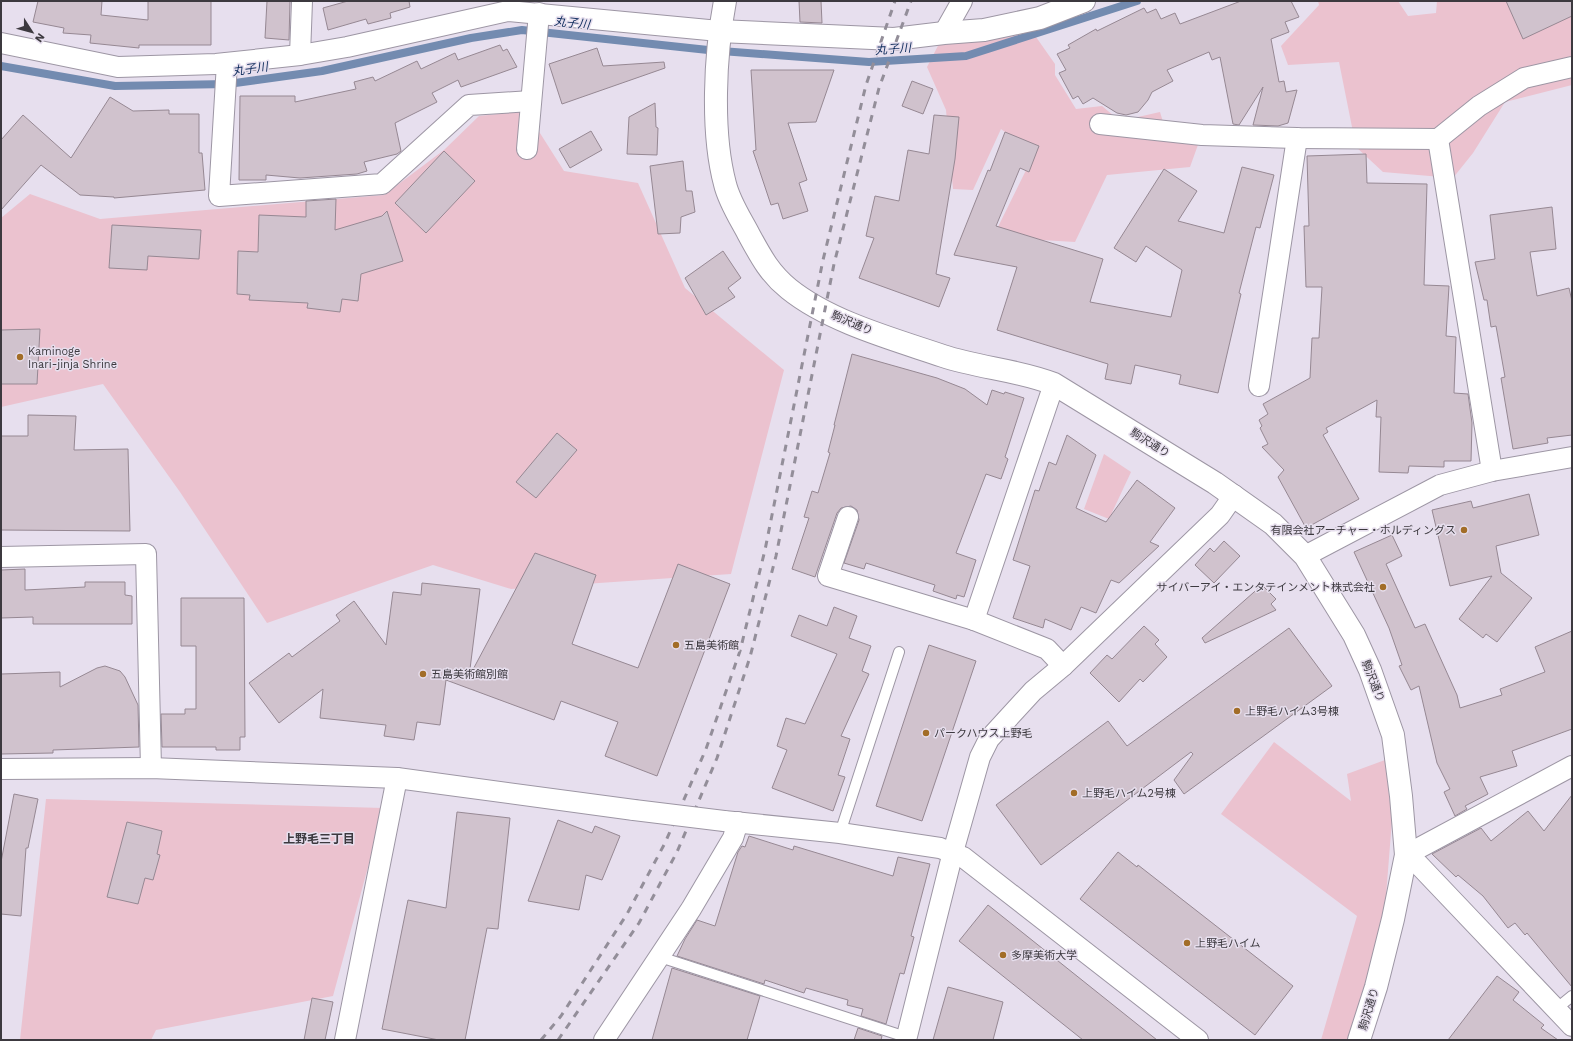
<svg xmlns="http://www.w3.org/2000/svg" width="1573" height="1041" font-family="'Work Sans','Noto Sans JP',sans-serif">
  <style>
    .green { fill: #ebc2cf }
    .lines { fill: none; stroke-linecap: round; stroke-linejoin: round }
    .stream { stroke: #738bb0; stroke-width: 8 }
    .building { fill: #d0c2cd; stroke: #968893 }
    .service-casing { stroke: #9d96a4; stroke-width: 12 }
    .minor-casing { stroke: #9d96a4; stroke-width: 22 }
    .tertiary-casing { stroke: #9d96a4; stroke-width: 24 }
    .service { stroke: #fff; stroke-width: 10 }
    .minor { stroke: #fff; stroke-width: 20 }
    .tertiary { stroke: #fff; stroke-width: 22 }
    .rail { stroke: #938e99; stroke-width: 3; stroke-dasharray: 7 7; stroke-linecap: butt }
    .minor-bridge-casing { stroke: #9d96a4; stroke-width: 22; stroke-linecap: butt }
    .minor-bridge { stroke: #fff; stroke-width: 20 }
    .poi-dot { fill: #a26d27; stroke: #e7dfee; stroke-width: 1.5 }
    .labels { text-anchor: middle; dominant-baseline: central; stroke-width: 3; stroke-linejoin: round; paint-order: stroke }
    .street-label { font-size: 11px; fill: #3c393f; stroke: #e7dfee }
    .poi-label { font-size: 11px; fill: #3c393f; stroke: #e7dfee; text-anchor: start }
    .water-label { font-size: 12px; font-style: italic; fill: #0e2c5c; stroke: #e7dfee }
    .neighbourhood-label { font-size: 12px; font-weight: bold; fill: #3c393f; stroke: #e7dfee }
  </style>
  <rect width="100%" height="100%" fill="#e7dfee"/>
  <g class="green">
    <path d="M 1318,1 L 1398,1 L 1408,16 L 1436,13 L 1437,1 L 1572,1 L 1572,85 L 1505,102 L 1473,153 L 1453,178 L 1383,172 L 1356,147 L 1339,62 L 1288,65 L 1281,46 L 1319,5 Z"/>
    <path d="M 1029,27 L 1055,64 L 1055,75 L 1076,109 L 1102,106 L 1120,121 L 1160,112 L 1167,135 L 1199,142 L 1190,167 L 1107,175 L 1075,242 L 993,237 L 1033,156 L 1025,147 L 1001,129 L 973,190 L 953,189 L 946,110 L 927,67 L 941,40 Z"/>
    <path d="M 526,111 L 564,171 L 638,183 L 685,288 L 784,370 L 731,574 L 511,589 L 433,565 L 267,623 L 180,492 L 103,384 L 1,407 L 1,218 L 30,194 L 100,219 L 384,195 L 444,150 L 479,116 Z"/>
    <path d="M 1104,454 L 1131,472 L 1109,519 L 1084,509 Z"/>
    <path d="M 1274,742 L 1351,801 L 1347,774 L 1385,760 L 1392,820 L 1384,921 L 1350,1040 L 1321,1040 L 1357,916 L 1221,814 Z"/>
    <path d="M 46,799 L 384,808 L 333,996 L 156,1030 L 151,1040 L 20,1040 Z"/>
  </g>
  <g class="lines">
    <path class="stream" d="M 1,66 L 115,86 L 228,84 L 322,71 L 471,38 L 522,30 L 708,50 L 869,62 L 966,56 L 1137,1"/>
  </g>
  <g class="building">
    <path d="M 38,1 L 102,1 L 101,15 L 148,20 L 148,1 L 211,1 L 211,45 L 139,45 L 139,48 L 90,43 L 91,35 L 63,33 L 64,28 L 33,22 Z"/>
    <path d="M 267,1 L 290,1 L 289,40 L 265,38 Z"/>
    <path d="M 348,1 L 409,1 L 410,7 L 390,13 L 391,18 L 368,24 L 366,19 L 328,30 L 323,8 Z"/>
    <path d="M 799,1 L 821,1 L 822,23 L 800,22 Z"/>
    <path d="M 1241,1 L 1291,1 L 1299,17 L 1285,22 L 1289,32 L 1271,39 L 1279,82 L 1284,81 L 1286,92 L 1297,90 L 1288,123 L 1278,126 L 1253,125 L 1263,87 L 1239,125 L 1233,124 L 1220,57 L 1212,60 L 1209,52 L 1167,70 L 1173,81 L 1152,92 L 1148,100 L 1138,112 L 1126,115 L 1117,113 L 1093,98 L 1083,104 L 1078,96 L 1073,99 L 1059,73 L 1066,70 L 1057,54 L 1070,48 L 1068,45 L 1096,29 L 1097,31 L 1144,8 L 1147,13 L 1156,9 L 1161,19 L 1175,13 L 1180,24 Z"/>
    <path d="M 1506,1 L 1572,1 L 1572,16 L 1523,39 Z"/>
    <path d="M 500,45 L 503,51 L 507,49 L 517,67 L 461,87 L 458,80 L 432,93 L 437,102 L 395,123 L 401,151 L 397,154 L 364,162 L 367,171 L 357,174 L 300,178 L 266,175 L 266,180 L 239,180 L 240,96 L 295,96 L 295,102 L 356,89 L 354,82 L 373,77 L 375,81 L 417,61 L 421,69 L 455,53 L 458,60 Z"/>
    <path d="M 597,48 L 603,66 L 664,62 L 665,68 L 562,104 L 549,64 Z"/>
    <path d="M 751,70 L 834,70 L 816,122 L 788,123 L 807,180 L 799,183 L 808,211 L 783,219 L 778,203 L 771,205 L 753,151 L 756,150 Z"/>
    <path d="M 912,81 L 933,89 L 923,114 L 902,106 Z"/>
    <path d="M 110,97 L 133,111 L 169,110 L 169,114 L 199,114 L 199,153 L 202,153 L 205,190 L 114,198 L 114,197 L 80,195 L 41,165 L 1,210 L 1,140 L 23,115 L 71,158 Z"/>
    <path d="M 655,103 L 656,127 L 658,128 L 657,155 L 627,154 L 629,117 Z"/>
    <path d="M 934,115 L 959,117 L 955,159 L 936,274 L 950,278 L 939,307 L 859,278 L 874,238 L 866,236 L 875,196 L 899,201 L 908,150 L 929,154 Z"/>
    <path d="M 591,131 L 602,150 L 570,168 L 559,149 Z"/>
    <path d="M 1005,132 L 1039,146 L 1029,172 L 1020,168 L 996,226 L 1103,259 L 1090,302 L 1171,317 L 1182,270 L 1146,246 L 1136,262 L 1114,248 L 1164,169 L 1197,191 L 1178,221 L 1224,233 L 1242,167 L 1274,175 L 1260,228 L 1256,227 L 1239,293 L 1241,294 L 1218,393 L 1179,384 L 1181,375 L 1135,365 L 1131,384 L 1105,379 L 1108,364 L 997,330 L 1017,267 L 954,255 L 988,170 L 990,171 Z"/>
    <path d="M 444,151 L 475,181 L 426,233 L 395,203 Z"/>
    <path d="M 1366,154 L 1367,183 L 1427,184 L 1424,285 L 1449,286 L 1446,336 L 1456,337 L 1454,393 L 1468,394 L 1472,423 L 1471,461 L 1444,461 L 1444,467 L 1409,466 L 1408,473 L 1379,472 L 1381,417 L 1376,417 L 1377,400 L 1326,428 L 1328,432 L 1323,435 L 1359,499 L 1306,528 L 1278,477 L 1284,470 L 1262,447 L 1268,444 L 1260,428 L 1262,426 L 1259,420 L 1268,414 L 1263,404 L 1310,378 L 1312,338 L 1319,338 L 1322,287 L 1306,287 L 1304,226 L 1309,226 L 1307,156 Z"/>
    <path d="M 683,161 L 686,191 L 692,191 L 695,212 L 681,217 L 680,233 L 658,234 L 650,166 Z"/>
    <path d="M 336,199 L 335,230 L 382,216 L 387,211 L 403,261 L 361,274 L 358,301 L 342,299 L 340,312 L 307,308 L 308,303 L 249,300 L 250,295 L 237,294 L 238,251 L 258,252 L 259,215 L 306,217 L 306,201 Z"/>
    <path d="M 1552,207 L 1556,249 L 1530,252 L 1537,296 L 1569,288 L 1572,301 L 1572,435 L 1547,438 L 1548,443 L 1513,449 L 1501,378 L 1505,377 L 1496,326 L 1491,327 L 1487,300 L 1484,300 L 1475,262 L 1495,259 L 1490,215 Z"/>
    <path d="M 112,225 L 201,230 L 199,259 L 148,256 L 147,270 L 109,268 Z"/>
    <path d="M 723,251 L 741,278 L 728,288 L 735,297 L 706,315 L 685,278 Z"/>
    <path d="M 40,329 L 37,384 L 1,384 L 1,330 Z"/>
    <path d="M 852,354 L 937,378 L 965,389 L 987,405 L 992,390 L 1004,394 L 1005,392 L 1024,398 L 1005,457 L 1008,459 L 1001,479 L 986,474 L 956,553 L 976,560 L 964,597 L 957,595 L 956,599 L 933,591 L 935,585 L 866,563 L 864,569 L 844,563 L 859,520 L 857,510 L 851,506 L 841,508 L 837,513 L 815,577 L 792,569 L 809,518 L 804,517 L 812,491 L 818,493 L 830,453 L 828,452 L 835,425 L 834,425 Z"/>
    <path d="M 28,415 L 76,416 L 74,450 L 128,449 L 130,531 L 1,530 L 1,436 L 28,436 Z"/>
    <path d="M 557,433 L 577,450 L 536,498 L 516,482 Z"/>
    <path d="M 1067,435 L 1096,455 L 1076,508 L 1106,522 L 1137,480 L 1175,508 L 1150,542 L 1159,546 L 1119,583 L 1111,580 L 1096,613 L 1081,607 L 1071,630 L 1045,619 L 1043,628 L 1013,618 L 1030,566 L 1013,560 L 1035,490 L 1039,491 L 1049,462 L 1056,465 Z"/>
    <path d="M 1529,494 L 1539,535 L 1496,546 L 1501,573 L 1532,598 L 1497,642 L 1486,634 L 1483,638 L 1459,619 L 1492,576 L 1450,586 L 1432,510 L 1471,501 L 1473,508 Z"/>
    <path d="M 1392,535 L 1402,556 L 1386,564 L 1415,628 L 1425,624 L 1457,695 L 1460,708 L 1502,695 L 1500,689 L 1545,672 L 1535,647 L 1572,631 L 1572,729 L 1512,751 L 1517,766 L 1480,777 L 1488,794 L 1465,806 L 1467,809 L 1455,816 L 1444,792 L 1450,789 L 1437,763 L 1419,686 L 1411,690 L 1399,666 L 1402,665 L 1389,628 L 1354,552 Z"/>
    <path d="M 1224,541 L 1240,556 L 1214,583 L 1195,565 L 1210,548 L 1214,552 Z"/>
    <path d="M 535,553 L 596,575 L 572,644 L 638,668 L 678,564 L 730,584 L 657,776 L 605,756 L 618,722 L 561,701 L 554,720 L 446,680 L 440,725 L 417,722 L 414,740 L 384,736 L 386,725 L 320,718 L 323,689 L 279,723 L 249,683 L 289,653 L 292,657 L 340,621 L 336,615 L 354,601 L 386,645 L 393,592 L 421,595 L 422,583 L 480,589 L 469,677 Z"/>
    <path d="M 25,569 L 25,590 L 85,587 L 85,582 L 125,582 L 125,595 L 132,596 L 132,624 L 33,624 L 33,617 L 1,618 L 1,570 Z"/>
    <path d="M 1262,585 L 1276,599 L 1271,604 L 1276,610 L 1205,643 L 1202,638 Z"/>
    <path d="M 181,598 L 244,598 L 245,737 L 240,737 L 240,750 L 216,750 L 216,747 L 162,747 L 161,714 L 185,714 L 185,709 L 196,709 L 196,646 L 181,646 Z"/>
    <path d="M 834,607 L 857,616 L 849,638 L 871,646 L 862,671 L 869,674 L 841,736 L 850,739 L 838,775 L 845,777 L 833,811 L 772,788 L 787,750 L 777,746 L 786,718 L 805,724 L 837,654 L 791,636 L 799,615 L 827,626 Z"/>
    <path d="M 1144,626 L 1159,640 L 1155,644 L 1167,657 L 1143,682 L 1140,679 L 1119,702 L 1090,673 L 1107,655 L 1112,659 Z"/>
    <path d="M 1289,628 L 1332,686 L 1184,794 L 1174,780 L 1193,754 L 1191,752 L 1041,865 L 996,805 L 1108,721 L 1127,746 Z"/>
    <path d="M 929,645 L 976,661 L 922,821 L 876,806 Z"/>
    <path d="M 105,666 L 120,671 L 125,677 L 138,705 L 139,747 L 53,750 L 53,753 L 1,754 L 1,674 L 60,672 L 60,687 L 97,668 Z"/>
    <path d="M 14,794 L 38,799 L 28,848 L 26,848 L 21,916 L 1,914 L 1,862 Z"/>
    <path d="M 1572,795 L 1572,987 L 1527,933 L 1525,935 L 1515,923 L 1508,928 L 1483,896 L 1458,875 L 1456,877 L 1432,854 L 1481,828 L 1491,841 L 1528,811 L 1544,831 Z"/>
    <path d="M 457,812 L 510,818 L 498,929 L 487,928 L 465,1040 L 439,1040 L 382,1029 L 408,900 L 446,908 Z"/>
    <path d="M 558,820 L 592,833 L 595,826 L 620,836 L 602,880 L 586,875 L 579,910 L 528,901 Z"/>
    <path d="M 127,822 L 162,831 L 157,854 L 160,855 L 153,880 L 145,878 L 138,904 L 107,897 Z"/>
    <path d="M 749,836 L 793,850 L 794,846 L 893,876 L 898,857 L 930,864 L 911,936 L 914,937 L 904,974 L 900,973 L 886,1024 L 861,1016 L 863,1009 L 847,1005 L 848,1000 L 806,988 L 804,993 L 765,980 L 764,984 L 677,956 L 685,939 L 697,920 L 715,926 L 738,852 L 742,846 L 745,847 Z"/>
    <path d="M 1118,852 L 1137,867 L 1138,865 L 1293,986 L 1255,1035 L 1080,899 Z"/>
    <path d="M 988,905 L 1157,1040 L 1083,1040 L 959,941 Z"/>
    <path d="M 672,968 L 760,996 L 747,1040 L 652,1040 Z"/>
    <path d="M 1497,976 L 1519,992 L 1513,1000 L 1544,1025 L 1541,1028 L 1558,1040 L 1448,1040 Z"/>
    <path d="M 948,987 L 1003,1002 L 993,1040 L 933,1040 Z"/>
    <path d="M 312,998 L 333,1002 L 325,1040 L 304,1040 Z"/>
    <path d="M 858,1028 L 882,1036 L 881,1040 L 854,1040 Z"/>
  </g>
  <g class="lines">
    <defs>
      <g id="service">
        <path d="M 840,833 L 899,652"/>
        <path d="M 660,957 L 906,1037"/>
        <path d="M 1556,1009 L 1572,996"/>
      </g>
      <g id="minor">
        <path d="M 944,33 L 962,1"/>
        <path d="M 1,43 L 118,67 L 216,64 L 300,55 L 347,47 L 508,11 L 719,31"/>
        <path d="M 300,55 L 302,1"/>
        <path d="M 227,63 L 219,196 L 382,184 L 469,105 L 531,101"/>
        <path d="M 1100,124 L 1202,135 L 1297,138 L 1438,139 L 1479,106 L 1524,78 L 1572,67"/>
        <path d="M 1438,139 L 1492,471"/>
        <path d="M 527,149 L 539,13"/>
        <path d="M 1259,386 L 1297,138"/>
        <path d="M 848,517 L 828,576 L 974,620 L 1047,649 L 1063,666"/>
        <path d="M 1305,556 L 1440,485 L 1492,471 L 1572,457"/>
        <path d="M 1,557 L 146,554 L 151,768"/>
        <path d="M 974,620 L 1054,384"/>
        <path d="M 1572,766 L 1406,855 L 1418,864 L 1572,1026"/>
        <path d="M 1,769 L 151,768 L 397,778 L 634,810"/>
        <path d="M 724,821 L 840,833 L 940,848 L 963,857 L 1198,1040"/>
        <path d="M 345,1040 L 397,778"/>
        <path d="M 604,1040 L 691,909 L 733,838 L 738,822"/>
        <path d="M 906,1040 L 953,852 L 980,757 L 989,739 L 1033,691 L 1063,666 L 1220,515 L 1234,495"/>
      </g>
      <g id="tertiary">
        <path d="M 725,1 C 715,54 711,132 725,184 C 729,201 740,218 748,233 C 760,255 769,273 789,289 C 830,322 893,339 943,356 C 979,368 1019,370 1054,384 L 1215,483 L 1273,524 L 1305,556 L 1354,635 L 1370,670 L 1393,735 L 1401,796 L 1406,855 L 1393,919 L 1376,987 L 1359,1040"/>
        <path d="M 719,31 L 894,39 L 944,33 L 984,30 L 1040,18 L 1084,1"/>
      </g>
    </defs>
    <use href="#service" class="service-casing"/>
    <use href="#minor" class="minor-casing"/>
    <use href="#tertiary" class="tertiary-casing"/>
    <use href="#service" class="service"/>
    <use href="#minor" class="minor"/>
    <use href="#tertiary" class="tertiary"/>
    <g class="rail">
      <path d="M 541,1040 L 561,1016 L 627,914 L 665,843 L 706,749 L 740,651 L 765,550 L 823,260 L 866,85 L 895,1"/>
      <path d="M 558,1040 L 639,923 L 677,852 L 717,758 L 750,657 L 776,556 L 834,264 L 879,88 L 911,1"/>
    </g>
    <defs>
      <path id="minor-bridge" d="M 634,810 L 724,821"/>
    </defs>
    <use href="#minor-bridge" class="minor-bridge-casing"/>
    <use href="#minor-bridge" class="minor-bridge"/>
  </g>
  <g class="poi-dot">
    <circle cx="20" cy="357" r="4"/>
    <circle cx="1464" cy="530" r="4"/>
    <circle cx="1383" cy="587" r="4"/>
    <circle cx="676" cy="645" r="4"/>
    <circle cx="423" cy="674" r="4"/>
    <circle cx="1237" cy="711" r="4"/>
    <circle cx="926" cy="733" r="4"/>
    <circle cx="1074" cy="793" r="4"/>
    <circle cx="1187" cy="943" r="4"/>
    <circle cx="1003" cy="955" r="4"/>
  </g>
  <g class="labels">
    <g class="street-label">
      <text transform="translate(852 323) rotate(23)">駒沢通り</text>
      <text transform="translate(1150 443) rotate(32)">駒沢通り</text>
      <text transform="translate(1373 681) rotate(69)">駒沢通り</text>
      <text transform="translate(1369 1009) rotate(-73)">駒沢通り</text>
    </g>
    <g class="poi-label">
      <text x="28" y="351">Kaminoge<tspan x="28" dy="13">Inari-jinja Shrine</tspan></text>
      <text x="1456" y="530" text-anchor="end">有限会社アーチャー・ホルディングス</text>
      <text x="1375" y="587" text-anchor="end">サイバーアイ・エンタテインメント株式会社</text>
      <text x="684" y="645">五島美術館</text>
      <text x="431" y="674">五島美術館別館</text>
      <text x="1245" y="711">上野毛ハイム3号棟</text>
      <text x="934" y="733">パークハウス上野毛</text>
      <text x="1082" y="793">上野毛ハイム2号棟</text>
      <text x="1195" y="943">上野毛ハイム</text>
      <text x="1011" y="955">多摩美術大学</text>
    </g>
    <g class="water-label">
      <text transform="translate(572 23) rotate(6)">丸子川</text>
      <text transform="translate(893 49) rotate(-4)">丸子川</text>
      <text transform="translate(250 69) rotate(-8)">丸子川</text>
    </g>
    <g class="neighbourhood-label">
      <text x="319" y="839">上野毛三丁目</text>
    </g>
  </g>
  <rect width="1573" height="1041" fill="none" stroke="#3c393f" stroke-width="4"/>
  <g transform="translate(32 32) rotate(126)" stroke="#e7dfee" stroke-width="3" paint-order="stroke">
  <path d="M0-3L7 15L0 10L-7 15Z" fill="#3c393f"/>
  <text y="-6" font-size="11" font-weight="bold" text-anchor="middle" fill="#3c393f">N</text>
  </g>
</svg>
